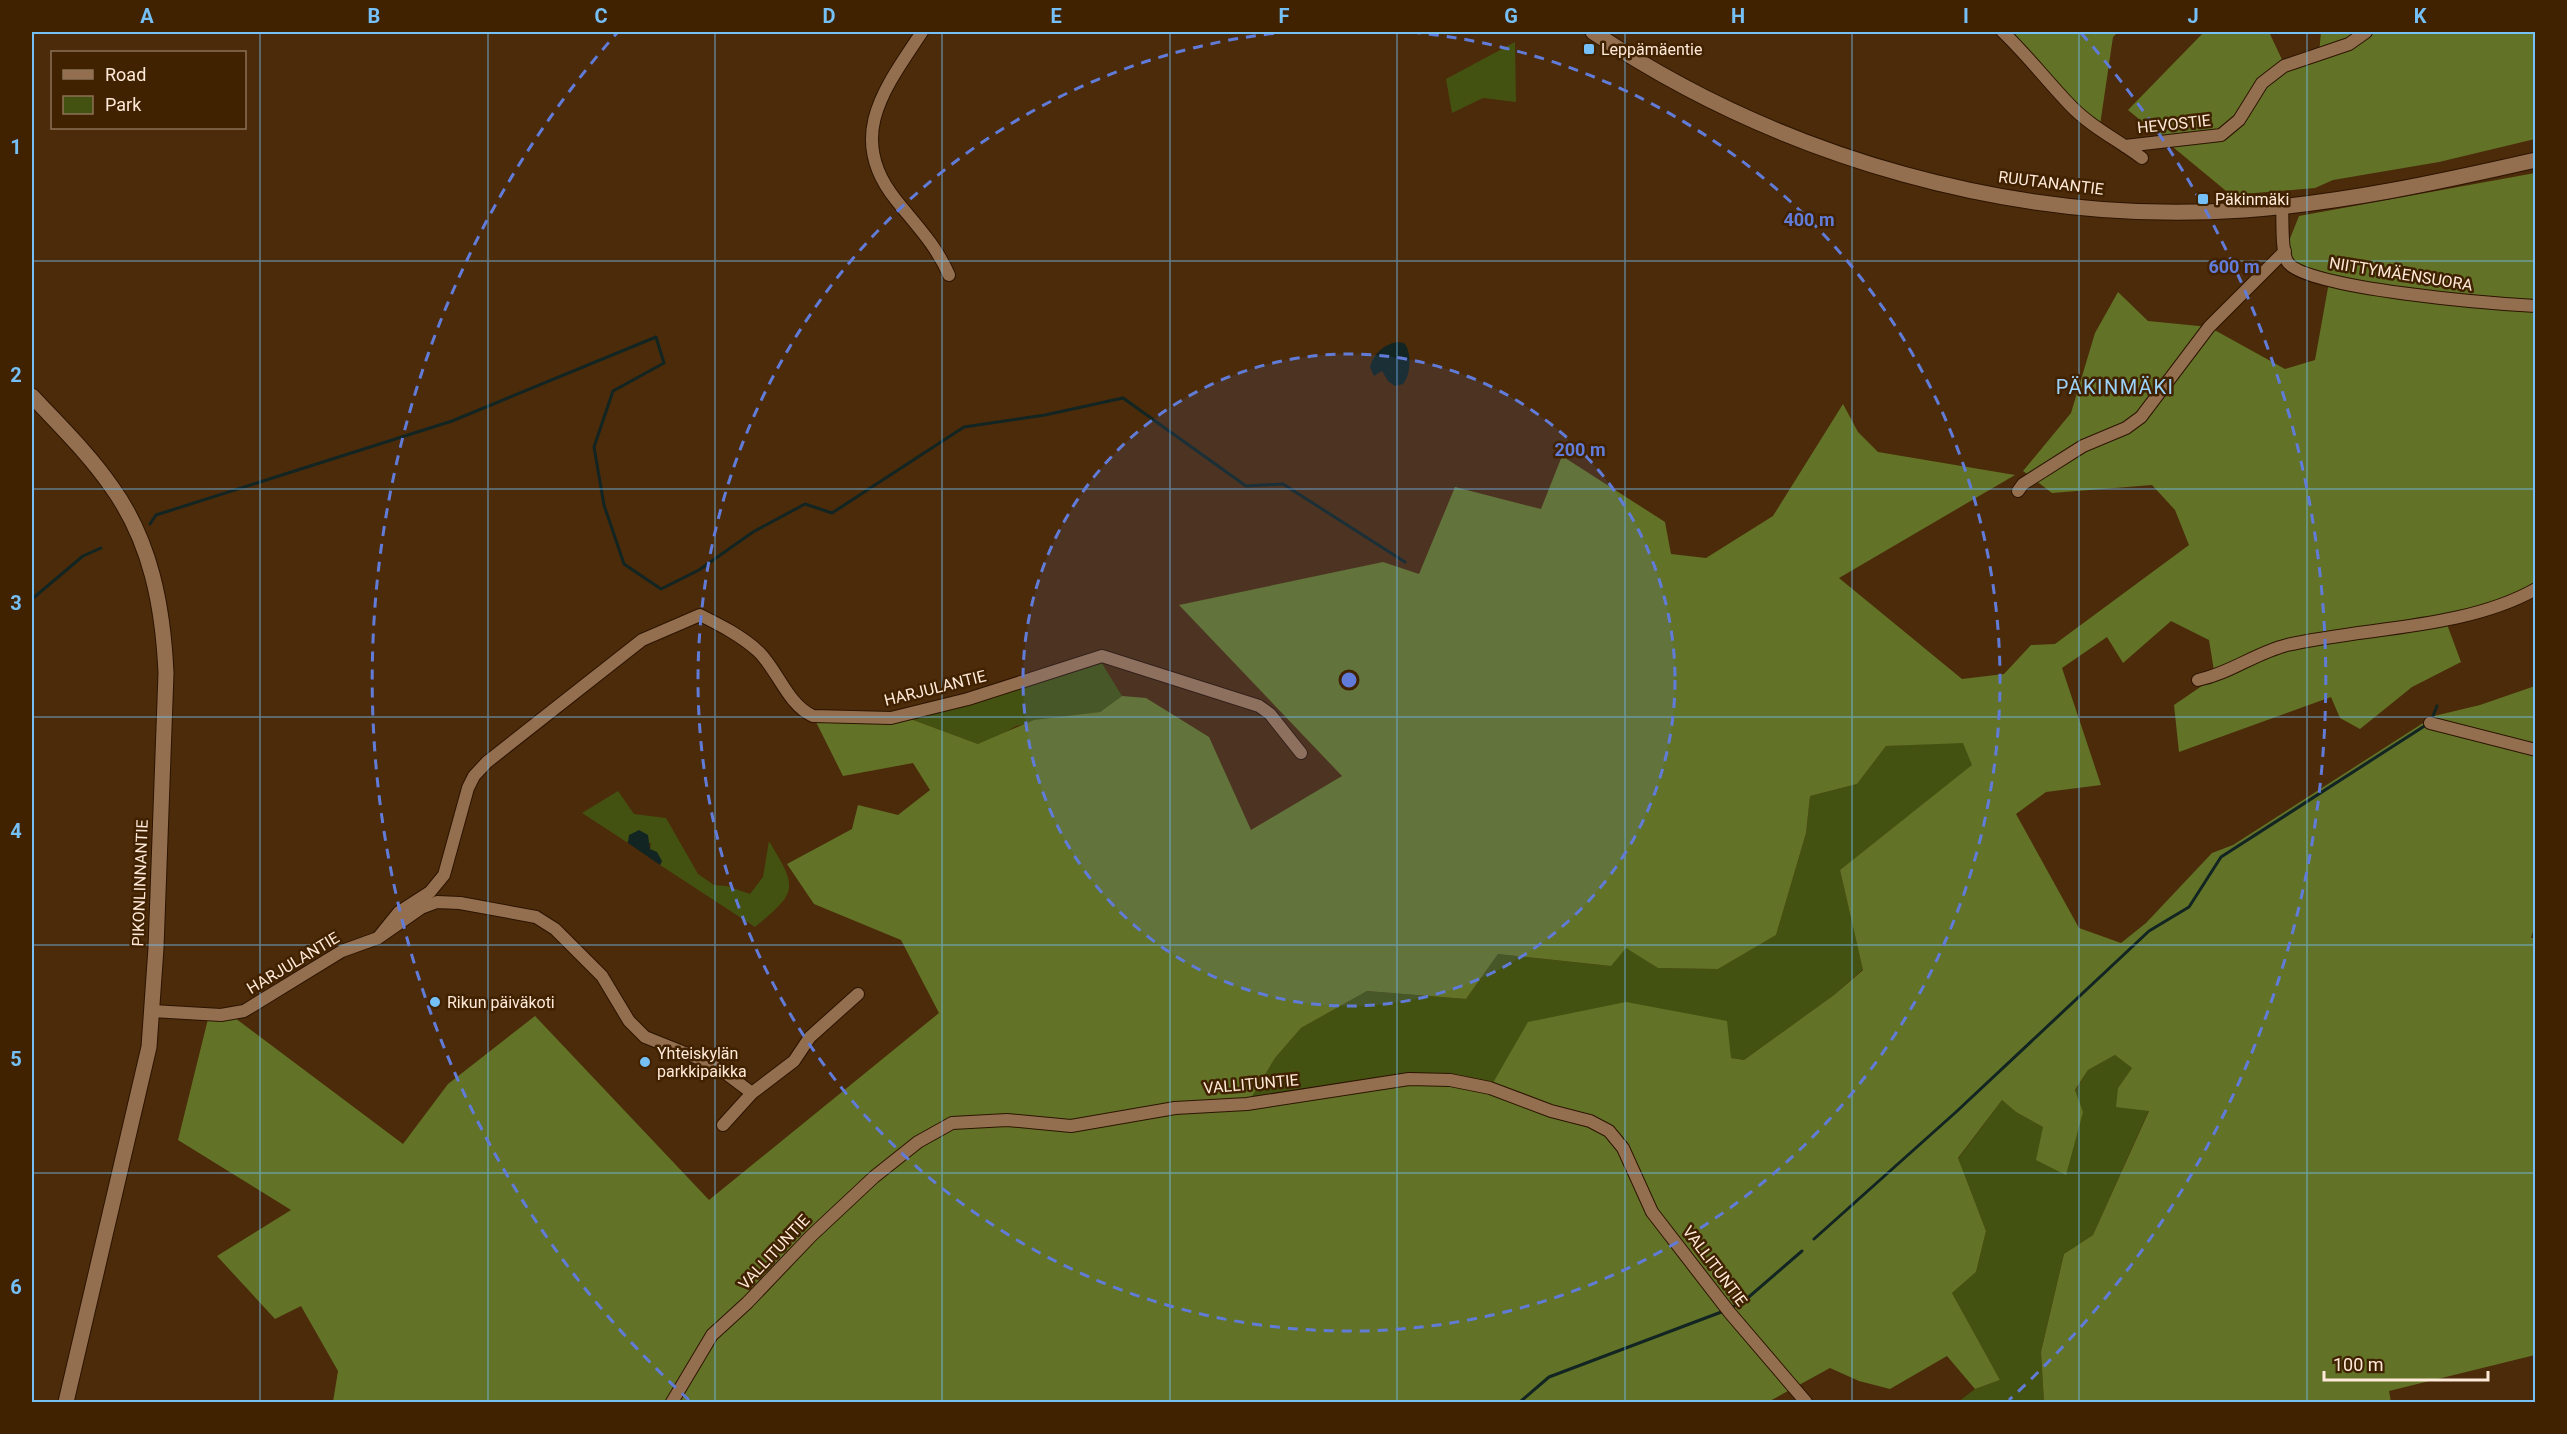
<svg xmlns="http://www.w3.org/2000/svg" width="2567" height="1434" font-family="Roboto,sans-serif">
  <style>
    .green { fill: #445211 }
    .forest { fill: #627327; fill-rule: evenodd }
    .water { fill: #122522 }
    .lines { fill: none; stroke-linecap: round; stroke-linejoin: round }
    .stream { stroke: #122522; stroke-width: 3 }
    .minor-casing { stroke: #2c1400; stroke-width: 14 }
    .tertiary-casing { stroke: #2c1400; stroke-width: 17 }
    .minor { stroke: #946f4f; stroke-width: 12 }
    .tertiary { stroke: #946f4f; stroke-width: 15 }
    .grid { fill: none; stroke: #75c0f6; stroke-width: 1.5; stroke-opacity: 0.55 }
    .ring { fill: none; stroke: #617cd8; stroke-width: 3; stroke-dasharray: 10 8 }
    .poi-dot { fill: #75c0f6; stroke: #402100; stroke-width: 2 }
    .labels { text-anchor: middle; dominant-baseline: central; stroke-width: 5; stroke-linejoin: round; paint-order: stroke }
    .poi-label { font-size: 16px; fill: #ffe9d8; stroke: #402100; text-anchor: start }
    .street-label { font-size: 16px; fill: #ffe9d8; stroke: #402100 }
    .quarter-label { font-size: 20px; letter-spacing: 1.5px; fill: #9bd2fa; stroke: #402100 }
    .centre { fill: #617cd8; stroke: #402100; stroke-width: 3 }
    .ring-label { font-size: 18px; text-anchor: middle; font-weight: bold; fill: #617cd8; stroke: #402100; stroke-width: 5; stroke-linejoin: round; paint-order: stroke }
    .neatline { fill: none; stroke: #75c0f6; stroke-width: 2 }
    .grid-label { font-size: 20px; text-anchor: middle; font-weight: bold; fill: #75c0f6 }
  </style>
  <rect width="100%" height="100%" fill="#4b2b0a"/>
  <g class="green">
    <path d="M 1515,42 L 1516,102 L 1483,98 L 1452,113 L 1446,79 Z"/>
    <path d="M 1098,657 L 1122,696 L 1100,712 L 1016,726 L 993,740 L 978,744 L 905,717 Z"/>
    <path d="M 1963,742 L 1973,765 L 1840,870 L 1863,969 L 1834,995 L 1744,1060 L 1731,1058 L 1490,1088 L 1247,1104 L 1275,1058 L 1301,1028 L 1367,991 L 1466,999 L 1498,954 L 1610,966 L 1626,947 L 1658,968 L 1718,969 L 1776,935 L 1806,833 L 1810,796 L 1857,784 L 1886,746 Z"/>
    <path d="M 618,791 L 634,814 L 666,818 L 698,874 L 714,885 L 727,886 L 750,894 L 763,877 L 769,841 C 797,888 799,891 755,927 L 660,865 L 662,862 L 650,850 L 651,843 L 627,841 L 628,843 L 582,813 Z"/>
    <path d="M 2115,1055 L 2132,1068 L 2118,1088 L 2149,1110 L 2093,1235 L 2064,1254 L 2041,1352 L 2044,1402 L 1958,1402 L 1975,1389 L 2000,1380 L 1952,1293 L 1976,1272 L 1986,1231 L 1958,1159 L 2002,1100 L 2016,1112 L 2043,1127 L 2083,1113 L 2075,1091 L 2088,1070 Z"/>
  </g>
  <g class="forest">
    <path d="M 2003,32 L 2118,32 L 2113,37 L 2100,125 L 2070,106 Z"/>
    <path d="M 2204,32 L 2269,32 L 2285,66 L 2319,54 L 2321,32 L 2535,32 L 2535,139 L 2439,162 L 2333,180 L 2315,188 L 2231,195 L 2128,110 Z"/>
    <path d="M 2535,173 L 2535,589 L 2445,619 L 2461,662 L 2412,687 L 2360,729 L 2340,718 L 2331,697 L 2179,752 L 2174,705 L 2215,677 L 2209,640 L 2171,621 L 2123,663 L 2107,637 L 2062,668 L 2101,785 L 2046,792 L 2016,814 L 2079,928 L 2121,943 L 2146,923 L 2212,853 L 2233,845 L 2434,716 L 2480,705 L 2535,686 L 2536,922 L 2531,938 L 2536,938 L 2535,1355 L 2389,1391 L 2391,1402 L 2044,1402 L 2041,1352 L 2064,1254 L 2093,1235 L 2149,1111 L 2116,1107 L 2118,1088 L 2132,1068 L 2115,1055 L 2088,1070 L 2075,1090 L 2083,1112 L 2066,1175 L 2036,1160 L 2043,1127 L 2016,1112 L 2002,1100 L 1958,1158 L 1986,1231 L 1976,1272 L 1952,1293 L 2000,1380 L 1975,1389 L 1947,1356 L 1890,1389 L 1859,1381 L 1830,1368 L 1768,1402 L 333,1402 L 338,1371 L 301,1306 L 275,1319 L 217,1256 L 291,1210 L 178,1140 L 209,1015 L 231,1015 L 403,1144 L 448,1084 L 535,1016 L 709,1200 L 939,1013 L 901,940 L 814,904 L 787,864 L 852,829 L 858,805 L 898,815 L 930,790 L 913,763 L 843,776 L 813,716 L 905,717 L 978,744 L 1034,720 L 1100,712 L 1122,696 L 1146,698 L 1209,737 L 1251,830 L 1342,776 L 1179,605 L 1383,562 L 1419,574 L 1455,487 L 1541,509 L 1562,456 L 1665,522 L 1671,554 L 1706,558 L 1773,516 L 1843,404 L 1858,432 L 1878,452 L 2015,475 L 1839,578 L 1962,679 L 2004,674 L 2031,645 L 2055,644 L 2189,545 L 2175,510 L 2152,485 L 2052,493 L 2023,471 L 2071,413 L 2095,333 L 2118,292 L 2148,321 L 2209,327 L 2285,369 L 2315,360 L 2329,282 L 2295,270 L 2285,251 L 2299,216 ZM 1963,743 L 1972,765 L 1840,870 L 1863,970 L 1834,995 L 1744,1060 L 1731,1058 L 1727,1021 L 1626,1002 L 1528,1022 L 1490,1088 L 1409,1079 L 1248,1103 L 1275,1058 L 1301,1028 L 1367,991 L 1466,999 L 1498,954 L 1611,966 L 1626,948 L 1658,968 L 1718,969 L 1776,935 L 1806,833 L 1810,796 L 1857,784 L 1886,746 Z"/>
  </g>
  <g class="water">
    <path d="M 1397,342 L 1404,343 C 1412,351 1411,376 1403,384 L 1395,386 L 1388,381 L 1382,371 L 1374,376 L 1370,367 C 1374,353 1383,345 1397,342 Z"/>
    <path d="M 639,830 L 648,835 L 650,849 L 657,852 L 662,861 L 660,865 L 628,843 L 629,835 Z"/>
  </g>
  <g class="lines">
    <g class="stream">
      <path d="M 150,524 L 156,515 L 452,421 L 656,337 L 664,363 L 613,391 L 594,447 L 604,505 L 624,564 L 661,589 L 699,570 L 753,532 L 805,504 L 832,513 L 964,427 L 1045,415 L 1123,398 L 1246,486 L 1283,484 L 1405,562"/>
      <path d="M 32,599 L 83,556 L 101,548"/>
      <path d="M 2431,721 L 2437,706"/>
      <path d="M 1814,1239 L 1956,1112 L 2149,931 L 2189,907 L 2221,857 L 2426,725"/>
      <path d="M 1730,1308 L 1743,1302 L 1802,1251"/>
      <path d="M 1520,1402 L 1549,1377 L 1724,1311"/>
    </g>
    <defs>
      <g id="minor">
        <path d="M 922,32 C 885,88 845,137 896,200 C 916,225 936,245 949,275"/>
        <path d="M 2003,32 C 2027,55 2047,81 2070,105 C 2091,127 2118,140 2142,158"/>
        <path d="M 2125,146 L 2221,135 L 2239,120 L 2262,83 L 2284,66 L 2349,44 L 2366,32"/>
        <path d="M 2282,206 C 2283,220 2281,250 2287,261 C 2300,289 2499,304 2536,306"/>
        <path d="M 2018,491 L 2023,484 L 2083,446 L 2126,428 L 2141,417 L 2209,327 L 2285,251"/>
        <path d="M 2198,680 C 2231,673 2255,653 2287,645 C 2367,627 2465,629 2536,589"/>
        <path d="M 2430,723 L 2536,750"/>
        <path d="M 378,938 L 399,912 L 430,892 L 444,875 L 468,788 L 474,776 L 487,762 L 642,640 L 700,615 C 720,625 742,636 759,652 C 778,671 788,705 813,716 L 891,718 L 968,699 L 1102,656 L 1259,706 L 1270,714 L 1301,753"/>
        <path d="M 152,1011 L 221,1015 L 244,1011 L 342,951 L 378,938 L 421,908 L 437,902 L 460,903 L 536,917 L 555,929 L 602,976 L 629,1021 L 645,1037 L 700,1059 L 724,1072 L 752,1093"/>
        <path d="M 723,1125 L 752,1093 L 794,1061 L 810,1037 L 858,994"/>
        <path d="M 672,1402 L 712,1335 L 747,1303 L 811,1236 L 874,1177 L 918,1142 L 952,1123 L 1007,1120 L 1071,1126 L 1175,1108 L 1247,1104 L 1409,1079 L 1450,1080 L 1490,1088 L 1551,1111 L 1590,1121 L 1609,1131 L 1623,1148 L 1652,1212 L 1730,1313 L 1806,1402"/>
      </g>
      <g id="tertiary">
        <path d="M 1593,32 C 1781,158 2017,226 2244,210 C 2343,203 2439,182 2536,160"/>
        <path d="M 32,396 C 59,425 88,453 111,486 C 151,541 163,607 166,673 L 156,948 L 149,1047 L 66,1402"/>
      </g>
    </defs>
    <use href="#minor" class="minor-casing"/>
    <use href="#tertiary" class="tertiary-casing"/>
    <use href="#minor" class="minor"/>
    <use href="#tertiary" class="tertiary"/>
  </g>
  <path class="grid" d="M 260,32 L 260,1402M 488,32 L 488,1402M 715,32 L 715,1402M 942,32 L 942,1402M 1170,32 L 1170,1402M 1397,32 L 1397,1402M 1625,32 L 1625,1402M 1852,32 L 1852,1402M 2079,32 L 2079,1402M 2307,32 L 2307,1402M 32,261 L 2536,261M 32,489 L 2536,489M 32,717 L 2536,717M 32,945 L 2536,945M 32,1173 L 2536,1173"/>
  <circle cx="1349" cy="680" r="326" fill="#617cd8" fill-opacity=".12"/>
  <g class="ring">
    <circle cx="1349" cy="680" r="326"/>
    <path d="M1411 32A651 651 0 1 1 1287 32"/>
    <path d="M689 1400A977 977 0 0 1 617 33M2081 33A977 977 0 0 1 2009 1400"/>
  </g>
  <g class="poi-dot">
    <rect x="1583" y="43" width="12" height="12" rx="3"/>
    <rect x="2197" y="193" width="12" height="12" rx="3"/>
    <circle cx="435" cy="1002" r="6"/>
    <circle cx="645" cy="1062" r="6"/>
  </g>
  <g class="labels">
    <g class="poi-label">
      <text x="1601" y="49">Leppämäentie</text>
      <text x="2215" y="199">Päkinmäki</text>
      <text x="447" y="1002">Rikun päiväkoti</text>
      <text x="657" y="1053">Yhteiskylän<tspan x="657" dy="18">parkkipaikka</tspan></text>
    </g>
    <g class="street-label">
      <text transform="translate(2174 124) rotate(-6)">HEVOSTIE</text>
      <text transform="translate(2051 183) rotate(7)">RUUTANANTIE</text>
      <text transform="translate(2401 274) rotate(9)">NIITTYMÄENSUORA</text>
      <text transform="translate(935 688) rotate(-14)">HARJULANTIE</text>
      <text transform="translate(140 883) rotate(-88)">PIKONLINNANTIE</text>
      <text transform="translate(293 963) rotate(-31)">HARJULANTIE</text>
      <text transform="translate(1251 1084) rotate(-5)">VALLITUNTIE</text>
      <text transform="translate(774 1252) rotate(-47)">VALLITUNTIE</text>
      <text transform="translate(1715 1266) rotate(53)">VALLITUNTIE</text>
    </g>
    <g class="quarter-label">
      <text x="2115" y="387">PÄKINMÄKI</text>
    </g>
  </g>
  <circle cx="1349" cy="680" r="9" class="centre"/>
  <g class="ring-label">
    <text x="1809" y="226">400 m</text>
    <text x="2234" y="273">600 m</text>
    <text x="1580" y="456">200 m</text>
  </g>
  <rect width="2567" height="1434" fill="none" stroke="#402100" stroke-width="66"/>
  <rect x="51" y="51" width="195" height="78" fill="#402100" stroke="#8c7156" stroke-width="1.5"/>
  <rect x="63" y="70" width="30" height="9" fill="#946f4f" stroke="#8c7156" stroke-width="1.5"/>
  <text x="105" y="81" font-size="18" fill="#ffe9d8">Road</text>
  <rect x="63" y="96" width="30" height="18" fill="#445211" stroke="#8c7156" stroke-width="1.5"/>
  <text x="105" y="111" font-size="18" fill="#ffe9d8">Park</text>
  <path d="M2324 1371v9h164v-9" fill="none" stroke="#ffe9d8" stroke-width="3"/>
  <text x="2333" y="1371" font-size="18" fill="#ffe9d8" stroke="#402100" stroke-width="4.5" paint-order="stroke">100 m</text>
  <rect x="33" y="33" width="2501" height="1368" class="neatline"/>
  <g class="grid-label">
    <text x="147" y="23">A</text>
    <text x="374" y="23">B</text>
    <text x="601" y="23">C</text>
    <text x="829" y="23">D</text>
    <text x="1056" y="23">E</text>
    <text x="1284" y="23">F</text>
    <text x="1511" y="23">G</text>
    <text x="1738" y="23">H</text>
    <text x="1966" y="23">I</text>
    <text x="2193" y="23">J</text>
    <text x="2420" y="23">K</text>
    <text x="16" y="154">1</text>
    <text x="16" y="382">2</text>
    <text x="16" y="610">3</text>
    <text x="16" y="838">4</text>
    <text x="16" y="1066">5</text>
    <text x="16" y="1294">6</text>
  </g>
</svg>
